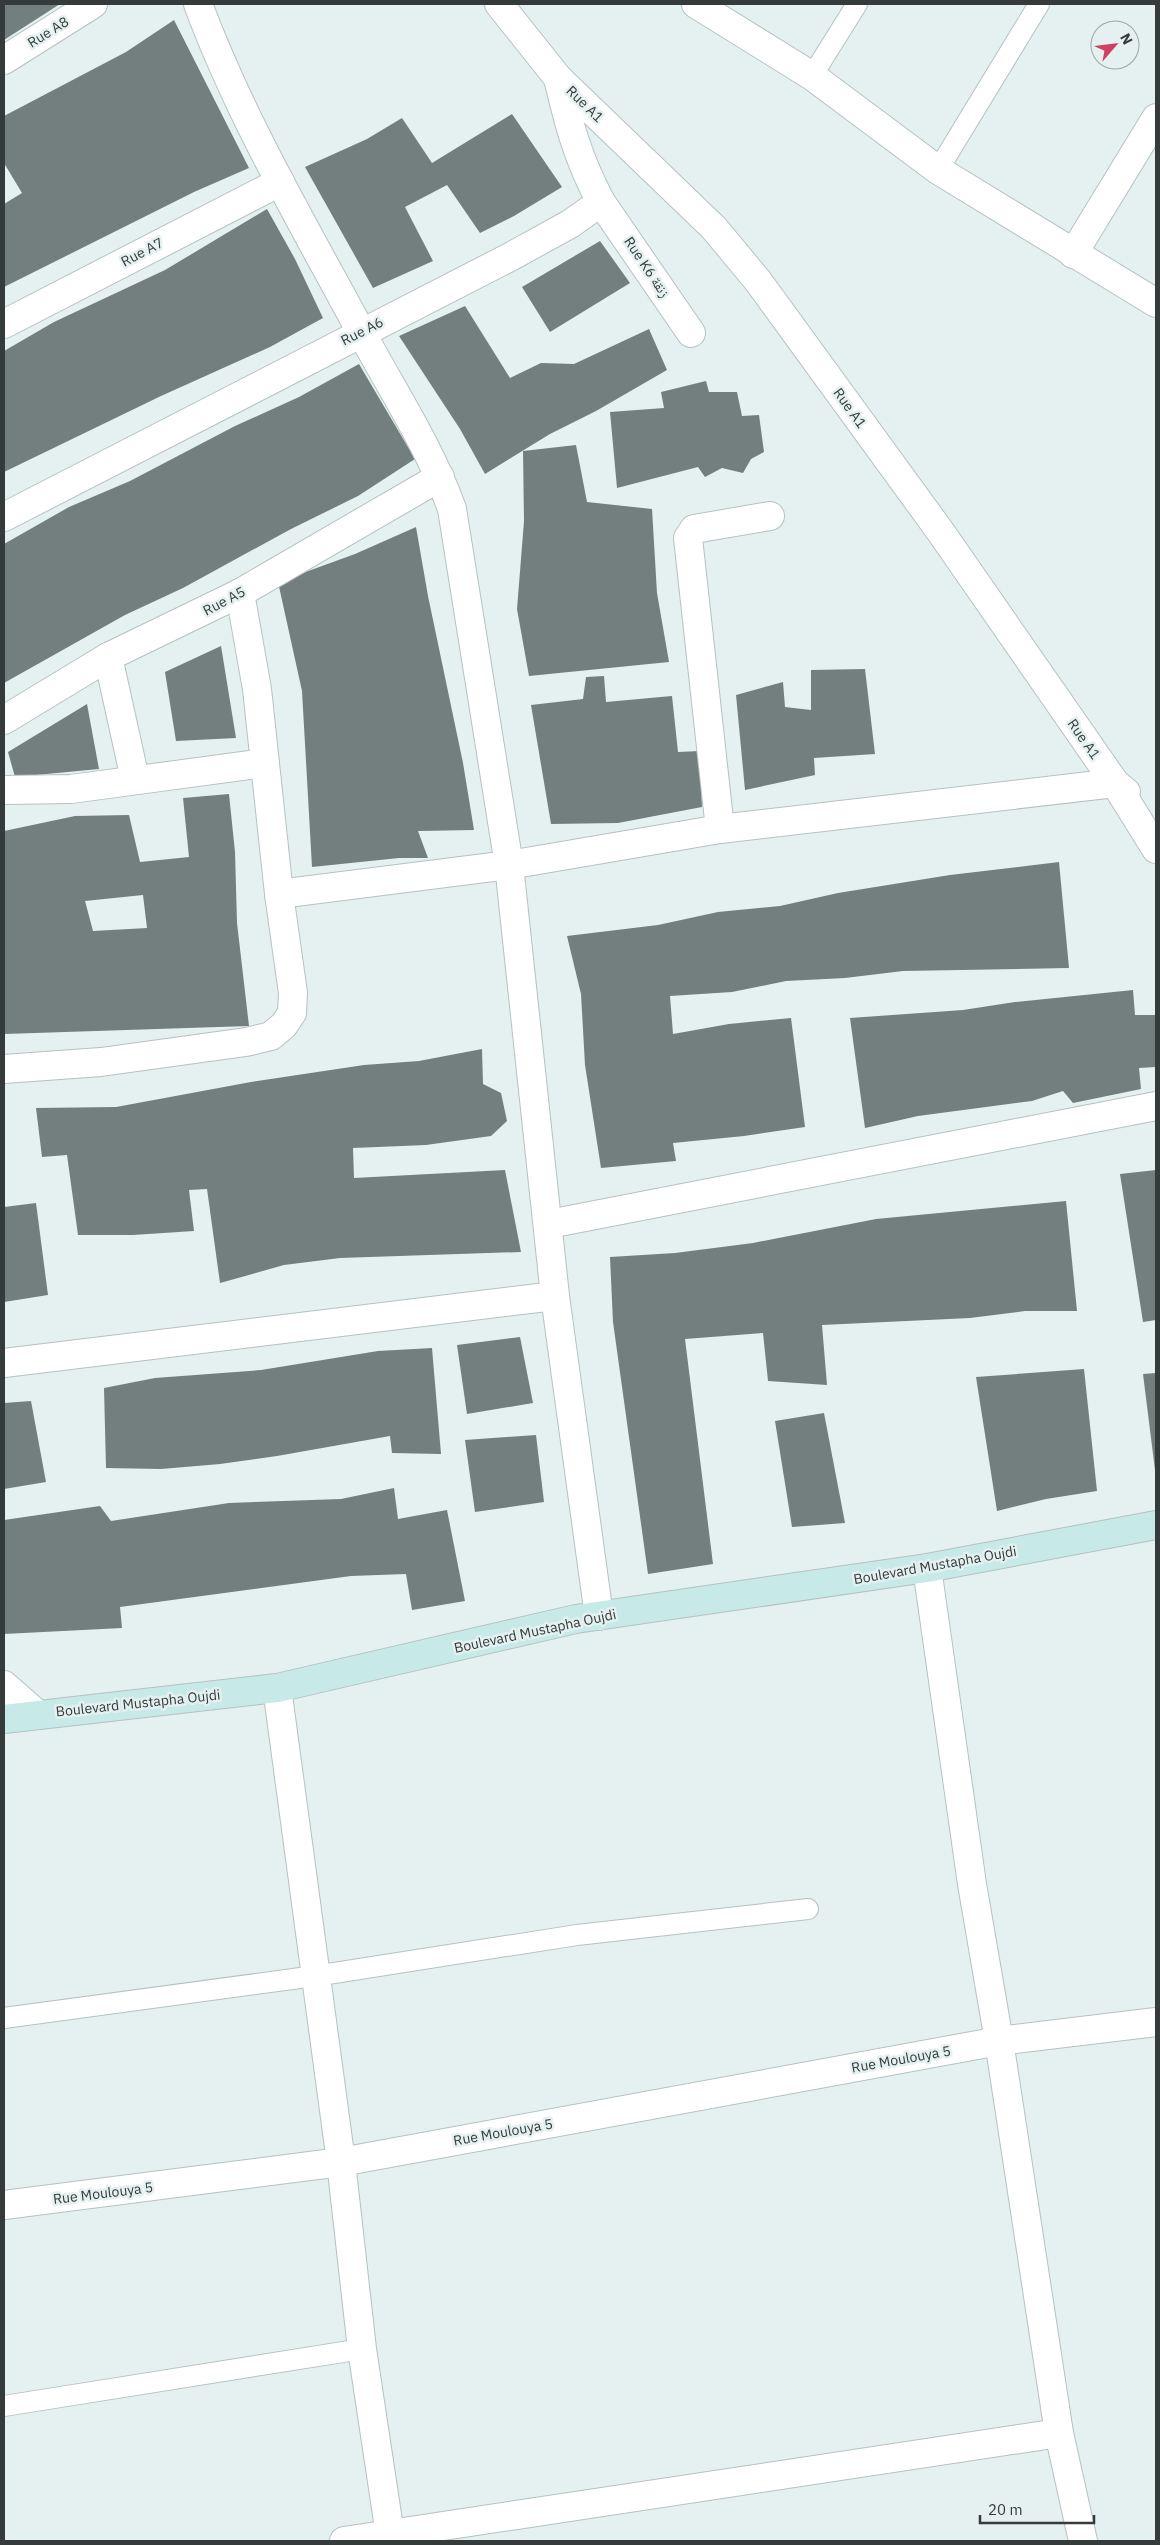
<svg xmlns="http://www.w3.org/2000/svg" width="1160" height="2545" font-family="'IBM Plex Sans','Noto Naskh Arabic',sans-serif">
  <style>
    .building { fill: #737f7e; fill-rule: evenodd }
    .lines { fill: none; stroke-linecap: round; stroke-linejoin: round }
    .lane-casing { stroke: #b5c2c1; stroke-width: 22 }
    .street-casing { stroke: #b5c2c1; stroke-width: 30 }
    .secondary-casing { stroke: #b5c2c1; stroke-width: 30 }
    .lane { stroke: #fff; stroke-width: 20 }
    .street { stroke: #fff; stroke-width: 28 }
    .secondary { stroke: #c7e9e7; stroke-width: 28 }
    .labels { text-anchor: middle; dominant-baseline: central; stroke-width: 5; stroke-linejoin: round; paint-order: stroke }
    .street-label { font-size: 14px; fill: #353a3a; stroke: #e4f1f0 }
  </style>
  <rect width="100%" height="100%" fill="#e4f1f0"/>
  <g class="building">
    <path d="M 4,4 L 60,4 L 4,40 Z"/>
    <path d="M 174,20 L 249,168 L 194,192 L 4,287 L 4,204 L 22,193 L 4,163 L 4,116 L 126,52 Z"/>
    <path d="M 512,114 L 562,187 L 514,216 L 480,233 L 447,185 L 405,207 L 433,261 L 373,288 L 305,167 L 367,139 L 402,118 L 432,163 Z"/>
    <path d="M 267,209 L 295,259 L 323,318 L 270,347 L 161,396 L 4,472 L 4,351 L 54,322 L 165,270 Z"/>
    <path d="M 600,241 L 630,283 L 550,332 L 522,287 Z"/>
    <path d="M 465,306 L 510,378 L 541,363 L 574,364 L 649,329 L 667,370 L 596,411 L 550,434 L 485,474 L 460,429 L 399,336 Z"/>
    <path d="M 359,364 L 415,459 L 358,496 L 291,529 L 183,588 L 125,615 L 4,683 L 4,544 L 69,507 L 130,481 L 235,426 L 299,397 Z"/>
    <path d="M 706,381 L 709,392 L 737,392 L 742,416 L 759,415 L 764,452 L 751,459 L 743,473 L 722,468 L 705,477 L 698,467 L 617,488 L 610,412 L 664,408 L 661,392 Z"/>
    <path d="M 576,445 L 587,502 L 652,509 L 657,593 L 669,662 L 529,676 L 517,609 L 524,521 L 523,451 Z"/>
    <path d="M 416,527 L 428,596 L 463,763 L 474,830 L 418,831 L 428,858 L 399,858 L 312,867 L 302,691 L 278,582 L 355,554 Z"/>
    <path d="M 221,646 L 236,738 L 176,741 L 165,672 Z"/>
    <path d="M 865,669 L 875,754 L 814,758 L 815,775 L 745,790 L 736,695 L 783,682 L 785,707 L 811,710 L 811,670 Z"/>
    <path d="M 604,676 L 606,702 L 672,696 L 678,752 L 700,751 L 702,807 L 618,823 L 551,824 L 531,705 L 583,699 L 586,677 Z"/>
    <path d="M 87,704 L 99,769 L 15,777 L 8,752 Z"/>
    <path d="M 229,794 L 235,852 L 237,923 L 249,1026 L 4,1034 L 4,831 L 75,816 L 129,815 L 140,862 L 189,857 L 183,798 ZM 143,895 L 147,928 L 93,931 L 85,901 Z"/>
    <path d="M 1059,862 L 1069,968 L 903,971 L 845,978 L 786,981 L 732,992 L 670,996 L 673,1034 L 729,1024 L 791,1018 L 805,1127 L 744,1136 L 673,1143 L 676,1161 L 601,1168 L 585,1065 L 581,994 L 567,936 L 658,925 L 718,912 L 780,906 L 838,893 L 950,875 Z"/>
    <path d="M 1133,990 L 1135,1015 L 1156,1015 L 1156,1067 L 1139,1068 L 1141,1089 L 1073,1103 L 1063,1091 L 1032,1101 L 918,1116 L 865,1128 L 850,1018 L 963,1010 L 1015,1002 Z"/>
    <path d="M 482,1049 L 483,1084 L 501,1093 L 507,1121 L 491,1136 L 426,1145 L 353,1148 L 354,1178 L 505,1170 L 521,1252 L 340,1258 L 284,1265 L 220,1283 L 207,1189 L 189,1190 L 194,1231 L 133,1235 L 78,1235 L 67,1155 L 42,1157 L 36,1108 L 116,1107 L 251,1082 L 364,1065 L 419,1061 Z"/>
    <path d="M 1156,1170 L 1156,1320 L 1143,1322 L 1120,1174 Z"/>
    <path d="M 1066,1201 L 1077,1311 L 1025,1311 L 970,1318 L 822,1325 L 827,1385 L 768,1381 L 763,1333 L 685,1339 L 713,1564 L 648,1574 L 613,1322 L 610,1257 L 675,1253 L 753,1243 L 876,1219 Z"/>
    <path d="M 36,1203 L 48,1295 L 4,1302 L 4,1207 Z"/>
    <path d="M 520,1337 L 533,1403 L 467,1414 L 457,1345 Z"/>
    <path d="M 432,1348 L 441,1454 L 392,1453 L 390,1436 L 277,1456 L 220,1464 L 161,1469 L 106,1468 L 104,1388 L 155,1378 L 261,1370 L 378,1351 Z"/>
    <path d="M 1084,1369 L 1097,1491 L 1046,1499 L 997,1511 L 976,1377 Z"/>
    <path d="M 1156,1373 L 1156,1470 L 1155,1470 L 1143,1374 Z"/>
    <path d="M 31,1401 L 46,1482 L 4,1489 L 4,1403 Z"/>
    <path d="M 824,1413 L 845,1523 L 792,1527 L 775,1421 Z"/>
    <path d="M 536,1435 L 544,1502 L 475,1512 L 465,1440 Z"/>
    <path d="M 394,1488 L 398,1519 L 447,1510 L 465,1601 L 412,1610 L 406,1574 L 351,1576 L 120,1607 L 122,1628 L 4,1634 L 4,1520 L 100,1506 L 111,1521 L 229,1503 L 341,1499 Z"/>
  </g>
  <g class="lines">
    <defs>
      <g id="lane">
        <path d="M 812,76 L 857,4"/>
        <path d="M 938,170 L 1039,4"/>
        <path d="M 4,2018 L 315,1976 L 577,1935 L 808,1909"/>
        <path d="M 4,2406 L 362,2349"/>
      </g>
      <g id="street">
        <path d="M 198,4 C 240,117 303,224 360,330 C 392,390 429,445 452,509 L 509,865 L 555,1296 L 599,1616"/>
        <path d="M 499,4 L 558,78 L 714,228 L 758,281 L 940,531 L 1115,783 L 1156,849"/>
        <path d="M 696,4 L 812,76 L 938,170 L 1156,303"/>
        <path d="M 4,60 L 93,4"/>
        <path d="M 601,202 L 691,333"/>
        <path d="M 1073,254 L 1156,118"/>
        <path d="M 4,324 L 280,182"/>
        <path d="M 4,517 L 510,257 L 570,224 L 601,202 C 578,159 569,125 558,78"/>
        <path d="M 108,657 L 135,779"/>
        <path d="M 4,720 L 108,657 L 240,593 L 440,477"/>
        <path d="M 4,790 L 71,789 L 265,763"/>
        <path d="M 720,829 L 688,538 L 694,529 L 770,516"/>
        <path d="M 279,894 L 509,865 L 720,829 L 1115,783 L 1126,792"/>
        <path d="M 4,1069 L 101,1062 L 246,1042 L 271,1036 L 284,1025 L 292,1013 L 293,993 L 279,894 L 257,689 L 240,593"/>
        <path d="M 549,1224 L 1156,1106"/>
        <path d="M 4,1363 L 555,1296"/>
        <path d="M 927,1568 L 972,1884 L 999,2041 L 1059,2433 L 1083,2541"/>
        <path d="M 4,1685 L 37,1714"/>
        <path d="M 277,1688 L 341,2162 L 362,2349 L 391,2541"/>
        <path d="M 4,2205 L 341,2162 L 999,2041 L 1156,2022"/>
        <path d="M 344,2541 L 1059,2433"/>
      </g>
      <path id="secondary" d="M 4,1719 L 277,1688 L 576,1619 L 927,1568 L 1156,1525"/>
    </defs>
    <use href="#lane" class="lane-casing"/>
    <use href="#street" class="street-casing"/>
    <use href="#secondary" class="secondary-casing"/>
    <use href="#lane" class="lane"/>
    <use href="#street" class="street"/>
    <use href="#secondary" class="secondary"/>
  </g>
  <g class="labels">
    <g class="street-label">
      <text transform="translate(48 32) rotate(-32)">Rue A8</text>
      <text transform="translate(585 104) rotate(44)">Rue A1</text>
      <text transform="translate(142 252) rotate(-28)">Rue A7</text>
      <text transform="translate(647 267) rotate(56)">Rue K6 زنقة</text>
      <text transform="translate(362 331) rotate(-27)">Rue A6</text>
      <text transform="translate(850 408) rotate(54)">Rue A1</text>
      <text transform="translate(224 601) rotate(-28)">Rue A5</text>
      <text transform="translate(1084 739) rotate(55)">Rue A1</text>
      <text transform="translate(935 1565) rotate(-10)">Boulevard Mustapha Oujdi</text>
      <text transform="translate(535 1631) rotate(-12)">Boulevard Mustapha Oujdi</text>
      <text transform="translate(138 1703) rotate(-6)">Boulevard Mustapha Oujdi</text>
      <text transform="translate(901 2059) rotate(-10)">Rue Moulouya 5</text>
      <text transform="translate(503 2132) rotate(-10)">Rue Moulouya 5</text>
      <text transform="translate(103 2193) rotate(-7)">Rue Moulouya 5</text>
    </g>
  </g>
  <rect width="1160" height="2545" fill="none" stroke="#353a3a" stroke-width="10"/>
  <g transform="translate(1115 45) rotate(62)"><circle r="24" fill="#e4f1f0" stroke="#9ea8a7"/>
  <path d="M0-4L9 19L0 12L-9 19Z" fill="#cf4064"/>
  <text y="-8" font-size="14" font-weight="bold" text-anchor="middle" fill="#353a3a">N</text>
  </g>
  <path d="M980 2515v8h114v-8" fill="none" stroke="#353a3a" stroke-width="2.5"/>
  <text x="988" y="2515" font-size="15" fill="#353a3a" stroke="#e4f1f0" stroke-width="4" paint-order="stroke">20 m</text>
</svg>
